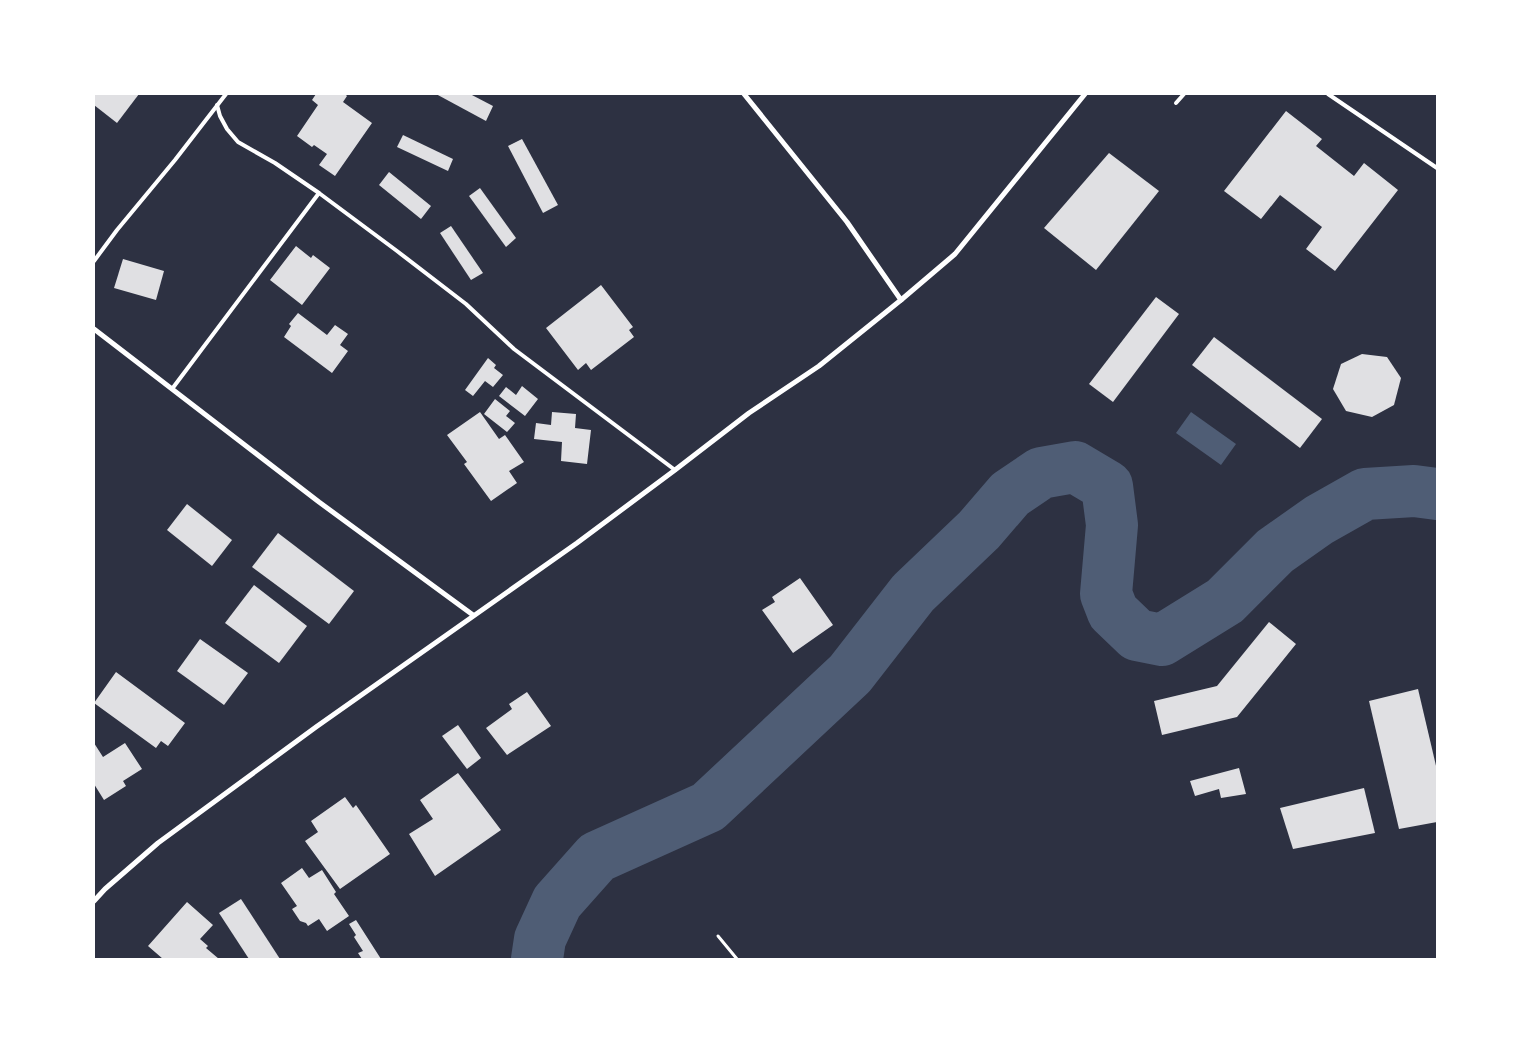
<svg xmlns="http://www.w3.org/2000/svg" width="1531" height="1053" font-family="Cabin,sans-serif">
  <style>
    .water { fill: #4f5d75 }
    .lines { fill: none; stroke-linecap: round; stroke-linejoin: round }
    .river { stroke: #4f5d75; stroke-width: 52 }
    .building { fill: #e0e0e3 }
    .path { stroke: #fff; stroke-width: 3 }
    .service { stroke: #fff; stroke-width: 4 }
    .minor { stroke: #fff; stroke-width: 5 }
  </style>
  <rect width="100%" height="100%" fill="#2d3142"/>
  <path class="water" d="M 1191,412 L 1236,444 L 1221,465 L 1176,433 Z"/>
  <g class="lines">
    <path class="river" d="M 537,959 L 540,939 L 557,902 L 597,857 L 708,807 L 850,674 L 913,593 L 979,530 L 1010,494 L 1041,473 L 1075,467 L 1107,486 L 1112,525 L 1106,594 L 1113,612 L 1137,635 L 1162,640 L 1225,601 L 1275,551 L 1319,520 L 1365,494 L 1414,491 L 1437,494"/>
  </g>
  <g class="building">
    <path d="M 94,94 L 139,94 L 117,123 L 94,105 Z"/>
    <path d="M 316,94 L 345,94 L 347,96 L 343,102 L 372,123 L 335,176 L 319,165 L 327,154 L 314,145 L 312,147 L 297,136 L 318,105 L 312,100 Z"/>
    <path d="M 436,94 L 470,94 L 493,106 L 486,121 Z"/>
    <path d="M 1286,111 L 1322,139 L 1316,146 L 1354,176 L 1364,163 L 1398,190 L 1335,271 L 1306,249 L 1322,227 L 1280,195 L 1261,219 L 1224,191 Z"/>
    <path d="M 403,135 L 453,159 L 448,171 L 397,147 Z"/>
    <path d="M 522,139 L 558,205 L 543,213 L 508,146 Z"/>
    <path d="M 1109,153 L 1159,191 L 1096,270 L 1044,228 Z"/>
    <path d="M 389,172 L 431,206 L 421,219 L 379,185 Z"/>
    <path d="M 480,188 L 516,238 L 506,247 L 469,196 Z"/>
    <path d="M 451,226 L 483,273 L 471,280 L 440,233 Z"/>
    <path d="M 296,246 L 311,258 L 313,255 L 330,268 L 302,305 L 270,280 Z"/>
    <path d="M 123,259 L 164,271 L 156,300 L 114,288 Z"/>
    <path d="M 601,285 L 633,327 L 629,330 L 634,337 L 591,370 L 586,363 L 578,370 L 546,328 Z"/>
    <path d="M 1156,297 L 1179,314 L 1113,402 L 1089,384 Z"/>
    <path d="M 298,313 L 327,335 L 335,325 L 348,334 L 340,345 L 348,351 L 332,373 L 284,337 L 291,326 L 289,324 Z"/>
    <path d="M 1214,337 L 1322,419 L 1300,448 L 1192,365 Z"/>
    <path d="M 1362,354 L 1387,357 L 1401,378 L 1394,405 L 1372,417 L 1346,411 L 1333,389 L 1341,364 Z"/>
    <path d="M 488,358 L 496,365 L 494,368 L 503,375 L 493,387 L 485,381 L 473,396 L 465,390 Z"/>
    <path d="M 522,386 L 538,399 L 525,416 L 499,396 L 506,387 L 516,395 Z"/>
    <path d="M 495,399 L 510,411 L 506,416 L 515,423 L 507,432 L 484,414 Z"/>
    <path d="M 480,412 L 499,439 L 505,435 L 524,462 L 509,471 L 517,483 L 491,501 L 464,464 L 467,462 L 447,435 Z"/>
    <path d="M 552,412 L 576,414 L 575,428 L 591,430 L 587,464 L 561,461 L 562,442 L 534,439 L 536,423 L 551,425 Z"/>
    <path d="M 187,504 L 232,540 L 212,566 L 167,530 Z"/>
    <path d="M 278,533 L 354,591 L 329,624 L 252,567 Z"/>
    <path d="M 800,578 L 833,625 L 793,653 L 762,610 L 775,602 L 772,597 Z"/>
    <path d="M 254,585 L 307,626 L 279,663 L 225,623 Z"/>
    <path d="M 1269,622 L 1296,644 L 1237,717 L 1162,735 L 1154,701 L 1217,686 Z"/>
    <path d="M 200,639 L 248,673 L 224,705 L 177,671 Z"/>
    <path d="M 116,672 L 185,723 L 168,746 L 161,741 L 156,748 L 94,703 Z"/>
    <path d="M 1418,689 L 1437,770 L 1437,822 L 1399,829 L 1369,701 Z"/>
    <path d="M 527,692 L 551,726 L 507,755 L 486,728 L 512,709 L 509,704 Z"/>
    <path d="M 458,725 L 481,758 L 467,769 L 442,736 Z"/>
    <path d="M 94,743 L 103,757 L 125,743 L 142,769 L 123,781 L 126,786 L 104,800 L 94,784 Z"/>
    <path d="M 1239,768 L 1246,794 L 1221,798 L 1219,789 L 1195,796 L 1190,781 Z"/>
    <path d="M 458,773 L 501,830 L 435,876 L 409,834 L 433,819 L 420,800 Z"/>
    <path d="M 1364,788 L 1375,833 L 1293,849 L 1280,808 Z"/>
    <path d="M 345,797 L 353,808 L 356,805 L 390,854 L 340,889 L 305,841 L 318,832 L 311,821 Z"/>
    <path d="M 302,868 L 309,878 L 322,870 L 336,892 L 334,894 L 349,916 L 327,931 L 319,919 L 308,926 L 306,923 L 300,921 L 292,909 L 297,906 L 281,883 Z"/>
    <path d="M 241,899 L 280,959 L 249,959 L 219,913 Z"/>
    <path d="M 187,902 L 213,925 L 200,939 L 208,946 L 206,948 L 219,959 L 163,959 L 148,946 Z"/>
    <path d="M 356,920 L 381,959 L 362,959 L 358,953 L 363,951 L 354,937 L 356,935 L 349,924 Z"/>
  </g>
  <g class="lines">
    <path class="path" d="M 718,936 L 737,959"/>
    <g class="service">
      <path d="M 1328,94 L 1437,168"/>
      <path d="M 1176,103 L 1184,94"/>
      <path d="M 217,105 L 220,116 L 227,129 L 238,142 L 275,163 L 319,193 L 397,251 L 466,304 L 514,349 L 675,470"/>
      <path d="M 94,261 L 117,230 L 175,160 L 226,94"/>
      <path d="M 172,389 L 319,193"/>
    </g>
    <g class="minor">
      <path d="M 744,94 L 847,222 L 901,300"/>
      <path d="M 94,329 L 319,502 L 473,615"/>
      <path d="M 94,901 L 105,889 L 158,843 L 316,727 L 577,543 L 675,470 L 749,413 L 819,366 L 901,300 L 955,254 L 1085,94"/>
    </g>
  </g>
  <rect width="1531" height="1053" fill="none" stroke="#ffffff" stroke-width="190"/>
</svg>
